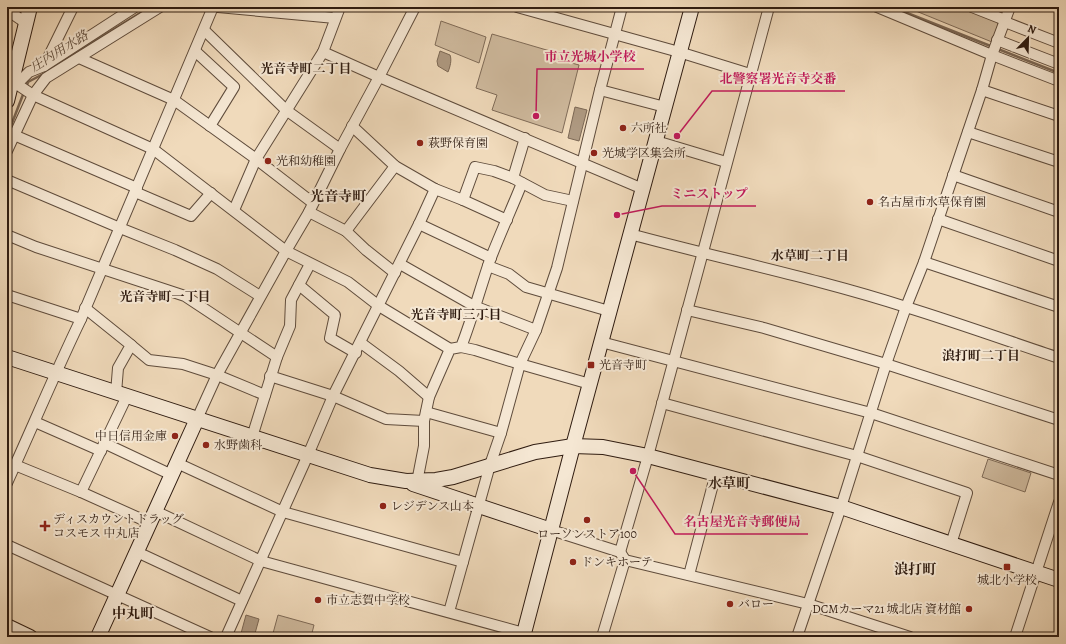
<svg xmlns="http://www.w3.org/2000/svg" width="1066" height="644" font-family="Alegreya,'Noto Serif JP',serif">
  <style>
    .green { fill: #cfba9e; stroke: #7f6b58 }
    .water { fill: #ae9981; stroke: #7b6754 }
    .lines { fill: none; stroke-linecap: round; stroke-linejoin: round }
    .stream { stroke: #7b6754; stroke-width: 2.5 }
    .street-casing { stroke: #5f4c3c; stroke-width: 12 }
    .secondary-casing { stroke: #2f1c11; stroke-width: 16 }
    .street { stroke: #f5e7d3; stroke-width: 10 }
    .secondary { stroke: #f5e7d3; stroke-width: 14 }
    .poi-dot { fill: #8f2418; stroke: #f5e7d3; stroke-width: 1.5 }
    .labels { text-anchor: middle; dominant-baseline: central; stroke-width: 4; stroke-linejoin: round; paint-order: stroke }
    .poi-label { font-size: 12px; fill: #2f1c11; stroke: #f5e7d3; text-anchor: start }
    .water-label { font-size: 13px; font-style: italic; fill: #5b4838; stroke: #f5e7d3 }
    .neighbourhood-label { font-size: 13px; font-weight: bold; fill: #2f1c11; stroke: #f5e7d3 }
    .quarter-label { font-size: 14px; font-weight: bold; fill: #2f1c11; stroke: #f5e7d3 }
    .leader { fill: none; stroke: #c2185b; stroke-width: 1.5 }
    .callout-dot { fill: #c2185b; stroke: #f5e7d3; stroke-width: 1.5 }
    .callout-label { font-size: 13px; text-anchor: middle; font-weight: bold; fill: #c2185b; stroke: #f5e7d3; stroke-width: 4; stroke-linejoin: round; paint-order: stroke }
  </style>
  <rect width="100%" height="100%" fill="#f0dabb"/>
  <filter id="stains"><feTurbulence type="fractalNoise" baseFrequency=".005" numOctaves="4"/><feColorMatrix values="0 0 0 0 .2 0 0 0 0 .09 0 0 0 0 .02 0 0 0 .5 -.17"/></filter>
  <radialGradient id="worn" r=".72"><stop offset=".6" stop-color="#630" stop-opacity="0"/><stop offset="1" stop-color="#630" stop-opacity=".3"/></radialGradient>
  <g class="green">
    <path d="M 906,7 L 963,7 L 997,21 L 998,25 L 992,42 Z"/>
    <path d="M 441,21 L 486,37 L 479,63 L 435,45 Z"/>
    <path d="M 492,34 L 550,51 L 549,57 L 579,65 L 562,133 L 492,110 L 497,95 L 476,88 Z"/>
    <path d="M 988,459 L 1031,473 L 1025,492 L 982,477 Z"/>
    <path d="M 278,615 L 314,625 L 311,637 L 272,637 Z"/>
  </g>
  <g class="water">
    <path d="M 440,51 L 450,55 C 452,60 450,67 448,72 L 438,66 L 437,61 Z"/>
    <path d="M 575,107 L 587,110 L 579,141 L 568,138 Z"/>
    <path d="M 246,615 L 259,619 L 254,637 L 240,637 Z"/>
  </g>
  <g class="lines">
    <g class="stream">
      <path d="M 892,7 L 993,47"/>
      <path d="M 998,49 L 1059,73"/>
      <path d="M 26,88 L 28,82 L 45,73 L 47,70 L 150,7"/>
      <path d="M 7,136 L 24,92"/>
    </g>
    <defs>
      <g id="street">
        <path d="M 218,7 L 335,18"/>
        <path d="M 517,7 L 679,52 L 750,74"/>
        <path d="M 877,7 L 992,55 L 1059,81"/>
        <path d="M 972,7 L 1005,20"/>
        <path d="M 7,10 L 26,23"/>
        <path d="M 1005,22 L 1059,43"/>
        <path d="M 204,30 L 286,110 L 340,149"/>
        <path d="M 997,40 L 1059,64"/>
        <path d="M 195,51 L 234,87 L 210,126"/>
        <path d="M 323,52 L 379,77 L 643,189"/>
        <path d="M 79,58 L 174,100 L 256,159 L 313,203"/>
        <path d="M 44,66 L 73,7"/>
        <path d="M 12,81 L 33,95 L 153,149 L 286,251 L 348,282 L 379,306 L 450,349"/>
        <path d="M 17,84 L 29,72 L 44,66 L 135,7"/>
        <path d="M 600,90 L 665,107"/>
        <path d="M 982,90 L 1059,116"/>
        <path d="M 352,126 L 395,166 L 435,189 L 463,200 L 507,220"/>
        <path d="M 968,132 L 1059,162"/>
        <path d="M 14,135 L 137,188"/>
        <path d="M 656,141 L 726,162"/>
        <path d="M 7,151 L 33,95 L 46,78 L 160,7"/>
        <path d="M 953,175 L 1059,212"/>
        <path d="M 513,178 L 525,138"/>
        <path d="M 7,180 L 120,228 L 175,250 L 217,269 L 260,296"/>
        <path d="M 135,192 L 191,216 L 211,193"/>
        <path d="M 463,200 L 475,167 L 494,171 L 513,178 L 545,195 L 573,201"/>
        <path d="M 234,210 L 256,159 L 323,52 L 340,7"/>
        <path d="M 309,212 L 346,231 L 366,250 L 395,273"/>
        <path d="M 938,219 L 1059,261"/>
        <path d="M 419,224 L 491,258"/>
        <path d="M 346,231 L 395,166"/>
        <path d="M 630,234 C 722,259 816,278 906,307 C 958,323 1008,341 1059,358"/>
        <path d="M 7,235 L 36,247 L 185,296 L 277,357"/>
        <path d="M 924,262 L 1059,307"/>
        <path d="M 400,264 L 474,306 L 536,330"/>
        <path d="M 488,266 L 509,274 L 526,287 L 609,311"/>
        <path d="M 299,285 L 335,315 L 330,338 L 356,353"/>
        <path d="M 7,295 L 81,319"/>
        <path d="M 85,308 L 131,345 L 118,368 L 116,393"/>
        <path d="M 687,310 L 764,328 L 886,364 L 1059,420"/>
        <path d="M 601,342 L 871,413 L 1059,475"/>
        <path d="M 361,343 L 399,371 L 429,397"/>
        <path d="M 131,345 L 149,360 L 183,364 L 217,375 L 265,395"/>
        <path d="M 461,347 L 475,350 L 520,364 L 590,384"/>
        <path d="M 270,376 L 333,396 L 386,419 L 424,421"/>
        <path d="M 662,403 L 857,456 L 967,493 L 951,544"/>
        <path d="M 426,412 L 501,433"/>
        <path d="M 197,419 L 217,375 L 286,251 L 309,212 L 340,149 L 379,77 L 415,7"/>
        <path d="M 35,422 L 101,451"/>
        <path d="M 252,437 L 277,357 L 290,326 L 291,300 L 310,264"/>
        <path d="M 104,443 L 172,475"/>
        <path d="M 177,463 L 283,512 L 463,562"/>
        <path d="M 15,465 L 81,492 L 150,523"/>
        <path d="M 417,482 L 424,446 L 424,421 L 429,397 L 450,349 L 461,347 C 472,319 480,289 490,260 C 500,234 512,208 522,183"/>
        <path d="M 7,483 C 32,428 55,373 81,319 L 213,7"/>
        <path d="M 81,492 L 127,396"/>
        <path d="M 155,511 L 261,561 L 524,633"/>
        <path d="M 551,530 L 620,552 L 625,560 L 602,637"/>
        <path d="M 7,545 L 210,637"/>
        <path d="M 137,552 L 242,601"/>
        <path d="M 620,552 L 648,456 L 769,7"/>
        <path d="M 625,560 L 808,604 L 910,637"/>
        <path d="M 689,575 L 716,473"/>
        <path d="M 449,612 L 490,465 L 501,433 L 520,364 L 536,330 L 557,268 L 600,90 L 622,7"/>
        <path d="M 226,637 L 308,455 L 333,396 L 419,224 L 435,189"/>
        <path d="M 797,637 L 841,507 L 886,364 L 906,307 L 924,262 L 982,90 L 992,55 L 1010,7"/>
        <path d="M 1015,637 L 1059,502"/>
      </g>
      <g id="secondary">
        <path d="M 7,101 L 30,7"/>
        <path d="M 7,357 L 370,475 L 406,481 L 436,480 L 453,477 L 535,452 L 573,446 L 603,447 L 648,456 L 841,507 L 1059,580"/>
        <path d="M 413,484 L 551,530"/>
        <path d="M 7,626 L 30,637"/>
        <path d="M 98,637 L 197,419"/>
        <path d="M 523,637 L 573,446 L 692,7"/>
      </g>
    </defs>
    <use href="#street" class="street-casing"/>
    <use href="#secondary" class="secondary-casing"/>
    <use href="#street" class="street"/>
    <use href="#secondary" class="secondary"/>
  </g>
  <g class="poi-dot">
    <circle cx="623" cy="128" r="4"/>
    <circle cx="420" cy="143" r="4"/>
    <circle cx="594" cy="153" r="4"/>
    <circle cx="268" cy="161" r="4"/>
    <circle cx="870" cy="202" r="4"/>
    <rect x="587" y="361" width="8" height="8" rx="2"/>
    <circle cx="175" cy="436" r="4"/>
    <circle cx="206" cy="445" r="4"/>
    <circle cx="383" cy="506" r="4"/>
    <circle cx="587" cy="520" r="4"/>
    <path d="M43 520h4v4h4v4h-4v4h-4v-4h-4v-4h4z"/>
    <circle cx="573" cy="562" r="4"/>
    <rect x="1003" y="563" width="8" height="8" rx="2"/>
    <circle cx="318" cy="600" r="4"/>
    <circle cx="730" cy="604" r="4"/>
    <circle cx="969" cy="609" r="4"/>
  </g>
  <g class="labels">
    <g class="poi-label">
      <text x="631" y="128">六所社</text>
      <text x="428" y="143">萩野保育園</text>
      <text x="602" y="153">光城学区集会所</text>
      <text x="276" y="161">光和幼稚園</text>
      <text x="878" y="202">名古屋市水草保育園</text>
      <text x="599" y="365">光音寺町</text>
      <text x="167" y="436" text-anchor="end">中日信用金庫</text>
      <text x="214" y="445">水野歯科</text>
      <text x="391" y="506">レジデンス山本</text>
      <text x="53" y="519">ディスカウントドラッグ<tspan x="53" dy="14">コスモス 中丸店</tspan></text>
      <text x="587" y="534" text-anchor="middle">ローソンストア100</text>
      <text x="581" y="562">ドンキホーテ</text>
      <text x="1007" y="580" text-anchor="middle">城北小学校</text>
      <text x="326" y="600">市立志賀中学校</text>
      <text x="738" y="604">バロー</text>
      <text x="961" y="609" text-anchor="end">DCMカーマ21 城北店 資材館</text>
    </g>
    <g class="water-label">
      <text transform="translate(59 51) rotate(-32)">庄内用水路</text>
    </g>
    <g class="neighbourhood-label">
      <text x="306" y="68">光音寺町二丁目</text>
      <text x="810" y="255">水草町二丁目</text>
      <text x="165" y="296">光音寺町一丁目</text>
      <text x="456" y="314">光音寺町三丁目</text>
      <text x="981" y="355">浪打町二丁目</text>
    </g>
    <g class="quarter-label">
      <text x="338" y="196">光音寺町</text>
      <text x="729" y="483">水草町</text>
      <text x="915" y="569">浪打町</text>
      <text x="133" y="613">中丸町</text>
    </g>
  </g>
  <path class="leader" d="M536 116L537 69H644M677 136L712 91H845M617 215L662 206H756M633 471L675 534H808"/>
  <g class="callout-dot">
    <circle cx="536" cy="116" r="4"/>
    <circle cx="677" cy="136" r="4"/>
    <circle cx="617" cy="215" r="4"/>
    <circle cx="633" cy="471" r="4"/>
  </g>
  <g class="callout-label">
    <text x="590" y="61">市立光城小学校</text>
    <text x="778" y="83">北警察署光音寺交番</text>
    <text x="709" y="198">ミニストップ</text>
    <text x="742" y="526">名古屋光音寺郵便局</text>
  </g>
  <rect width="1066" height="644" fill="none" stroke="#f0dabb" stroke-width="24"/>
  <rect x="8" y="8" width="1050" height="628" fill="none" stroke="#2f1c11" stroke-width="2"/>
  <rect x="12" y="12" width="1042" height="620" fill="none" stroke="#2f1c11"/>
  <g transform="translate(1028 38) rotate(23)" stroke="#f5e7d3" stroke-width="3" paint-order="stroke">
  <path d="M0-3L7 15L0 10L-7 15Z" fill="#2f1c11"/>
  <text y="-6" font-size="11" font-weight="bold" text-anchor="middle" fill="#2f1c11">N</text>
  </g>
  <rect width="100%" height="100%" filter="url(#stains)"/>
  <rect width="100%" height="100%" fill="url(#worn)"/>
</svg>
